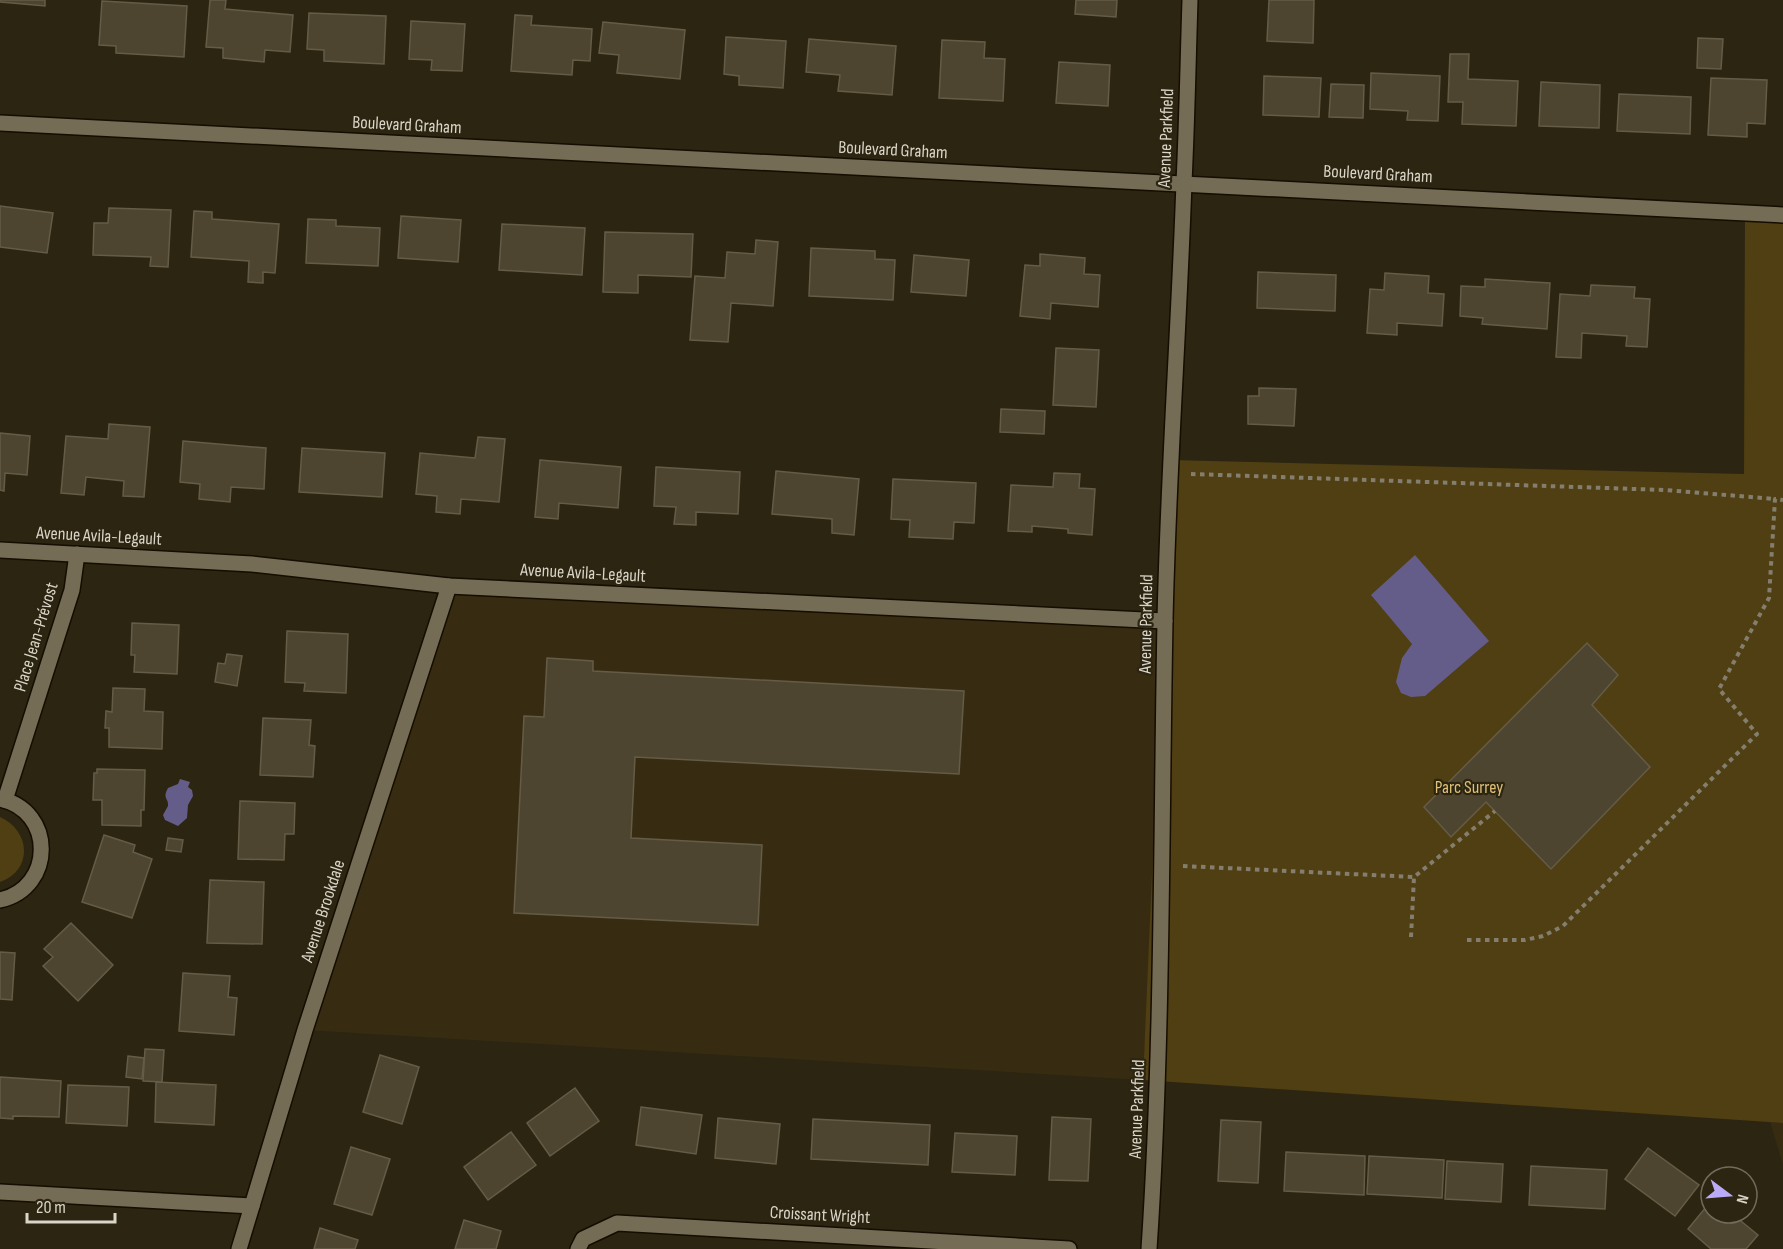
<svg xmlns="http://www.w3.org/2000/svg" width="1783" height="1249" font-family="'Sofia Sans Condensed',sans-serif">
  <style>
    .built { fill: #372c12 }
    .green { fill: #4f3f12 }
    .water { fill: #655d89 }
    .building { fill: #4e4531; stroke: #655c47; stroke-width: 1.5 }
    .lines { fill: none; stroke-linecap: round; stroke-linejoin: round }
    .street-casing { stroke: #150d00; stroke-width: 18 }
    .path { stroke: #847e6e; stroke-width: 4; stroke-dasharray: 4.5 4.5; stroke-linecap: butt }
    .street { stroke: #756c56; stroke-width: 15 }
    .labels { text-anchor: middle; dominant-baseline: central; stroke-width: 4.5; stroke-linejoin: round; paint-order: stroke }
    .street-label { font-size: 18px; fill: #dad5c9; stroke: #2c2511 }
    .park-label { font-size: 18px; fill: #dfc178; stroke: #2c2511 }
  </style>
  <rect width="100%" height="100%" fill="#2c2511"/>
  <g class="built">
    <path d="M 449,586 L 1165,621 L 1143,1080 L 305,1030 Z"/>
    <path d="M 1770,1122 L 1783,1123 L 1783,1165 Z"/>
  </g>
  <g class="green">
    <path d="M 1745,212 L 1783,215 L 1783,1123 L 1143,1080 L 1170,460 L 1744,474 Z"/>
    <path d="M 0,817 C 30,830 34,870 0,882 Z"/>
  </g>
  <g class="water">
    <path d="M 1415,555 L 1489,641 L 1425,696 L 1411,697 L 1401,693 L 1396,682 L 1402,658 L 1412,644 L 1371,595 Z"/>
    <path d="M 180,779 L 190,782 L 188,787 L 192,790 L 193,796 L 188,805 L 187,818 L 178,826 L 165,820 L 163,815 L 168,806 C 169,798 162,799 168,788 L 178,784 Z"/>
  </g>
  <g class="building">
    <path d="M 0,0 L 45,0 L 45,6 L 0,2 Z"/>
    <path d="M 210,0 L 226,0 L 225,9 L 293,15 L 290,52 L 265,50 L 264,62 L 223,58 L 223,48 L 206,47 Z"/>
    <path d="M 1076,0 L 1117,0 L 1116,17 L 1075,14 Z"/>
    <path d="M 1269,0 L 1314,0 L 1313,43 L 1267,41 Z"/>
    <path d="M 102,1 L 187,6 L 184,57 L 116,53 L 116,46 L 99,45 Z"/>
    <path d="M 309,13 L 386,16 L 384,64 L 324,61 L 324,50 L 307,49 Z"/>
    <path d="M 515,15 L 532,16 L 531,25 L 592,29 L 590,61 L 573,60 L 572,75 L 511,71 Z"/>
    <path d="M 411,21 L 465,24 L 462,71 L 431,70 L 432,60 L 409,59 Z"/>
    <path d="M 603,22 L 685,30 L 680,79 L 617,73 L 619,55 L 599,53 Z"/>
    <path d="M 726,37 L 786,41 L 783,88 L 739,85 L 739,76 L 724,74 Z"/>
    <path d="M 1698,38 L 1723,39 L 1721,69 L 1697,68 Z"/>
    <path d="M 809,39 L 896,46 L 892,95 L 838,91 L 840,75 L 806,72 Z"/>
    <path d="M 942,40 L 985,42 L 984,58 L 1005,59 L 1003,101 L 939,98 Z"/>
    <path d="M 1450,54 L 1469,54 L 1468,79 L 1518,81 L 1516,126 L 1462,124 L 1463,102 L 1448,102 Z"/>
    <path d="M 1059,62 L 1110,65 L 1108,106 L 1056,103 Z"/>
    <path d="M 1371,73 L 1440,76 L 1438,121 L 1407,120 L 1408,111 L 1370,109 Z"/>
    <path d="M 1264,76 L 1321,78 L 1319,117 L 1263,115 Z"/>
    <path d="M 1711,78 L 1767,80 L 1765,124 L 1747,123 L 1747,137 L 1708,135 Z"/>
    <path d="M 1541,82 L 1600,85 L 1599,128 L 1539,126 Z"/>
    <path d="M 1331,84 L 1364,85 L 1363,118 L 1329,117 Z"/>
    <path d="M 1619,94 L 1691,97 L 1690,134 L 1617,131 Z"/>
    <path d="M 0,206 L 53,213 L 47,253 L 0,247 Z"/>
    <path d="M 109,208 L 171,210 L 168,267 L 150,266 L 151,257 L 93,255 L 94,223 L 108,223 Z"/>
    <path d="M 194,211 L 212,212 L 212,219 L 279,224 L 275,273 L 263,272 L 263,283 L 248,282 L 249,261 L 191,257 Z"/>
    <path d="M 401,216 L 461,220 L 458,262 L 398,258 Z"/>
    <path d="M 308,219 L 336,220 L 336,226 L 380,228 L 378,266 L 306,263 Z"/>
    <path d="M 502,224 L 585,228 L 582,275 L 499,270 Z"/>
    <path d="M 605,232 L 693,234 L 691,277 L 638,275 L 638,293 L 603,292 Z"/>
    <path d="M 756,240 L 778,242 L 773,306 L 731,303 L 728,342 L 690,340 L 695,276 L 725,278 L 727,252 L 755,254 Z"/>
    <path d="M 811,248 L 875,251 L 875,259 L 895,260 L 893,300 L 809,296 Z"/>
    <path d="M 1040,254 L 1085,258 L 1084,274 L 1100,275 L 1098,307 L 1051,303 L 1050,319 L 1020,316 L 1025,265 L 1040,266 Z"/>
    <path d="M 914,255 L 969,260 L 966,296 L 911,292 Z"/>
    <path d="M 1258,272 L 1336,275 L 1335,311 L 1257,308 Z"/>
    <path d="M 1385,273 L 1429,276 L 1428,293 L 1444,294 L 1442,326 L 1397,323 L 1397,335 L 1367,333 L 1370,289 L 1384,290 Z"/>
    <path d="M 1485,279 L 1550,283 L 1547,329 L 1482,324 L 1483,318 L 1460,316 L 1461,286 L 1485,287 Z"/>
    <path d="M 1591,285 L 1635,287 L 1634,298 L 1650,299 L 1647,347 L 1626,346 L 1627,336 L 1582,333 L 1581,358 L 1556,357 L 1560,294 L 1590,296 Z"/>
    <path d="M 1056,348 L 1099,350 L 1096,407 L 1053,405 Z"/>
    <path d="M 1259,388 L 1296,389 L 1294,426 L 1248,424 L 1248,396 L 1259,396 Z"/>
    <path d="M 1001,409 L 1045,411 L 1044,434 L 1000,432 Z"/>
    <path d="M 109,424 L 150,427 L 144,497 L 123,496 L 124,481 L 86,477 L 84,495 L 61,493 L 66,436 L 108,439 Z"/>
    <path d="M 0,433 L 30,436 L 27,475 L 5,473 L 4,491 L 0,490 Z"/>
    <path d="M 478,437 L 505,439 L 499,502 L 461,499 L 460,514 L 436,512 L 437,496 L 416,494 L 420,453 L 475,458 Z"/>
    <path d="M 183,441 L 266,448 L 264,489 L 231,487 L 230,502 L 199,499 L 200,484 L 180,482 Z"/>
    <path d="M 302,448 L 385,453 L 382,497 L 299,492 Z"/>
    <path d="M 540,460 L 621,467 L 618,508 L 559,503 L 558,519 L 535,517 Z"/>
    <path d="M 656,467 L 740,472 L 738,514 L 696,512 L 696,525 L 674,524 L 676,507 L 654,506 Z"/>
    <path d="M 776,471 L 859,479 L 854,535 L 832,533 L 832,519 L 772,514 Z"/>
    <path d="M 1054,473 L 1080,474 L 1079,488 L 1095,489 L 1092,535 L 1068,533 L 1068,529 L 1032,526 L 1032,532 L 1008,531 L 1011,485 L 1053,487 Z"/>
    <path d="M 893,479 L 976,483 L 974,523 L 954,522 L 953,539 L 909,537 L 910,520 L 891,519 Z"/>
    <path d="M 132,623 L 179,625 L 177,674 L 134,672 L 135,655 L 131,655 Z"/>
    <path d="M 287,631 L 348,634 L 346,693 L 304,691 L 305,683 L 285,682 Z"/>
    <path d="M 1587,643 L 1618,675 L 1592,705 L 1650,767 L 1551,869 L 1486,802 L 1451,837 L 1424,807 Z"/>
    <path d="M 227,654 L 242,656 L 237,686 L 215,682 L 218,663 L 225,664 Z"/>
    <path d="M 547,658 L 593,661 L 593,671 L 964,691 L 959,774 L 635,757 L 631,838 L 762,845 L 758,925 L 514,913 L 524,716 L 544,717 Z"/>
    <path d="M 113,688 L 145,689 L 144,711 L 163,712 L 162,749 L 109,747 L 109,728 L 105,728 L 106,711 L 112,712 Z"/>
    <path d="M 263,718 L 311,720 L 309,745 L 315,746 L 313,777 L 260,775 Z"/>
    <path d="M 97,769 L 145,770 L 144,810 L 141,810 L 141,826 L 102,825 L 102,800 L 93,800 L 94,773 L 97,773 Z"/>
    <path d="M 240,801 L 295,803 L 294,834 L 285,834 L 284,860 L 238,859 Z"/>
    <path d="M 104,835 L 135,845 L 133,852 L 152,859 L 132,918 L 82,902 Z"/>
    <path d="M 168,838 L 183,840 L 181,852 L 166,850 Z"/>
    <path d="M 210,880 L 264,882 L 262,944 L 207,943 Z"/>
    <path d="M 71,923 L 113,965 L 78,1001 L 43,966 L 53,957 L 44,949 Z"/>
    <path d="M 0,952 L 15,953 L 12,1000 L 0,999 Z"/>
    <path d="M 183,973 L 230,976 L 228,997 L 237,998 L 234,1035 L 179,1031 Z"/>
    <path d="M 145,1049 L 164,1050 L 162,1082 L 143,1081 Z"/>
    <path d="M 380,1055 L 419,1067 L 402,1124 L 363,1112 Z"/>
    <path d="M 128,1056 L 144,1058 L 142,1079 L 126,1077 Z"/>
    <path d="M 0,1077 L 61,1081 L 59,1117 L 13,1116 L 13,1119 L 0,1118 Z"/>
    <path d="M 156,1082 L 216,1085 L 214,1125 L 155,1122 Z"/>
    <path d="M 68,1085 L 129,1087 L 127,1126 L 66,1123 Z"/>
    <path d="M 575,1088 L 599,1121 L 550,1156 L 527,1123 Z"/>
    <path d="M 641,1107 L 702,1115 L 696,1154 L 636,1145 Z"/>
    <path d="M 1052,1117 L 1091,1119 L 1088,1181 L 1049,1180 Z"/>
    <path d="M 718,1118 L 780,1124 L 776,1164 L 715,1158 Z"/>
    <path d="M 813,1119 L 930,1125 L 928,1165 L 811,1159 Z"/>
    <path d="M 1221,1120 L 1261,1122 L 1258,1183 L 1218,1181 Z"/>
    <path d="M 511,1132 L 536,1165 L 488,1200 L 464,1167 Z"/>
    <path d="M 955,1133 L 1017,1136 L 1015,1175 L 952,1172 Z"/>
    <path d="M 351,1147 L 390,1159 L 372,1215 L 334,1204 Z"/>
    <path d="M 1648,1148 L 1699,1185 L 1675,1216 L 1625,1179 Z"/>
    <path d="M 1286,1152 L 1365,1156 L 1364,1195 L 1284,1191 Z"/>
    <path d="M 1369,1156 L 1444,1160 L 1442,1198 L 1367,1194 Z"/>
    <path d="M 1447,1161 L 1503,1164 L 1501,1202 L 1445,1199 Z"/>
    <path d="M 1531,1166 L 1607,1170 L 1605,1209 L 1529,1205 Z"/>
    <path d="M 1711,1201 L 1711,1213 L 1731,1213 L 1758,1235 L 1746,1249 L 1711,1249 L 1688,1229 Z"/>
    <path d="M 464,1220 L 501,1231 L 496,1249 L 455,1249 Z"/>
    <path d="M 320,1228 L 358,1240 L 355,1249 L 314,1249 Z"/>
  </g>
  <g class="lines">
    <defs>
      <g id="street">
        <path d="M 0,123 L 1783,215"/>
        <path d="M 0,550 L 252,564 L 449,586 L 1165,621"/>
        <path d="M 0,799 C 55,810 55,888 0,900"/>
        <path d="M 5,800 L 72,590 L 77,554"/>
        <path d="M 0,1192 L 252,1206"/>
        <path d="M 239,1249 L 305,1030 L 449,586"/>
        <path d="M 578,1249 L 583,1239 L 617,1223 L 1069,1249"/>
        <path d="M 1149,1249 C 1163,1040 1161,831 1165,621 C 1168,475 1179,329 1184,182 C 1187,121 1188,61 1190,0"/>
      </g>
    </defs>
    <use href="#street" class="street-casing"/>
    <g class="path">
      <path d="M 1191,474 L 1665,490 L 1775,499"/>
      <path d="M 1183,866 L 1414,877 L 1495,811"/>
      <path d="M 1411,937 L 1414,877"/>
      <path d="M 1467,940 L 1525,940 L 1543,936 L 1563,926 L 1757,734 L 1719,689 L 1769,598 L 1775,499 L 1783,500"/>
    </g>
    <use href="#street" class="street"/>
  </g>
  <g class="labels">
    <g class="street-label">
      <text transform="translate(407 125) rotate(3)">Boulevard Graham</text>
      <text transform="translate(1166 138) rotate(-88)">Avenue Parkfield</text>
      <text transform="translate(893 150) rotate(3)">Boulevard Graham</text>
      <text transform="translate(1378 174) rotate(3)">Boulevard Graham</text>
      <text transform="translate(99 536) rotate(3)">Avenue Avila-Legault</text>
      <text transform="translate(583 573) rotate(3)">Avenue Avila-Legault</text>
      <text transform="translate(1146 624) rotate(-89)">Avenue Parkfield</text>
      <text transform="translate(36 637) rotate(-73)">Place Jean-Prévost</text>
      <text transform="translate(323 911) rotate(-72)">Avenue Brookdale</text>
      <text transform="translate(1137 1109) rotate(-88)">Avenue Parkfield</text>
      <text transform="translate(820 1215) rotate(3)">Croissant Wright</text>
    </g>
    <g class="park-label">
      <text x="1469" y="787">Parc Surrey</text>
    </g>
  </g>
  <g transform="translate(1729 1195) rotate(106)"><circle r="28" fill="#2c2511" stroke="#726b5b" stroke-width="1.5"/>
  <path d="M0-4.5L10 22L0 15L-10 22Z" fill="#b9abf7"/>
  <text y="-9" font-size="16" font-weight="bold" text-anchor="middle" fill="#dad5c9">N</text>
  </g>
  <path d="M27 1213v9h88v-9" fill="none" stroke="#dad5c9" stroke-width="3"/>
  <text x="36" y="1213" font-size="18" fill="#dad5c9" stroke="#2c2511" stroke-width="4.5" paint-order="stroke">20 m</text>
</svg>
